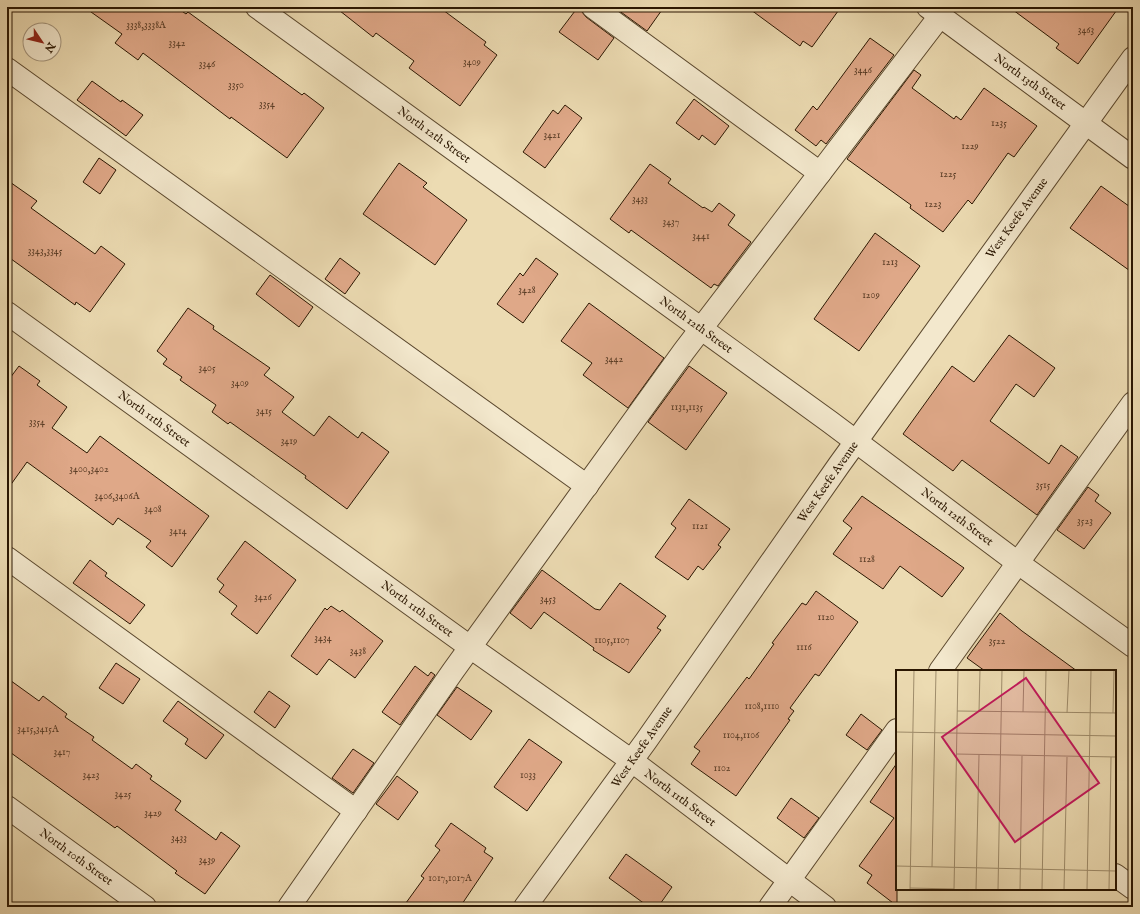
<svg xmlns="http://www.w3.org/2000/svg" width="1140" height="914" font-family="'IM FELL English',serif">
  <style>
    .building { fill: #dfa888; stroke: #2b1702 }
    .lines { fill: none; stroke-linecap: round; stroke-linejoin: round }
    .minor-casing { stroke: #5b482e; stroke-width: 24 }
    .minor { stroke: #f3e8cd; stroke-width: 22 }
    .labels { text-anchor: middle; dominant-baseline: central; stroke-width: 3.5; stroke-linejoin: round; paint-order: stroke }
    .number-label { font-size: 10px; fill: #583b24 }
    .street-label { font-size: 12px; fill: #2b1702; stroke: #f3e8cd }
    .inset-road { fill: none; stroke: #9f8d6c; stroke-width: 1 }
    .view { fill: #c2185b; fill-opacity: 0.15; stroke: #c2185b; stroke-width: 2 }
    .inset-edge { fill: none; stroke: #2b1702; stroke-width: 2 }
  </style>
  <rect width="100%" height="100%" fill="#ecdbb2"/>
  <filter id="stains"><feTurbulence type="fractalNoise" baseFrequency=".005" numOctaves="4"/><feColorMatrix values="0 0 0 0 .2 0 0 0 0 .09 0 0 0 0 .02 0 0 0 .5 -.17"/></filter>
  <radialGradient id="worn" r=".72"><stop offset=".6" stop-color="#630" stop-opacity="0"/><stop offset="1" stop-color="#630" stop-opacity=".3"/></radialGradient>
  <g class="building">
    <path d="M 84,7 L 176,7 L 186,14 L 188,12 L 302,95 L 304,93 L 324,108 L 287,158 L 231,117 L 230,119 L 143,53 L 138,60 L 115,43 L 122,34 Z"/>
    <path d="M 335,7 L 439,7 L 486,42 L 484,45 L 497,55 L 460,106 L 409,68 L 414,61 L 376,33 L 373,37 Z"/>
    <path d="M 578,7 L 581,7 L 582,12 L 586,17 L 614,38 L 598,60 L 559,32 Z"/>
    <path d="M 614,7 L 664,7 L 647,31 Z"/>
    <path d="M 747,7 L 841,7 L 812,47 L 803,41 L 800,46 Z"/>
    <path d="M 1009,7 L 1119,7 L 1078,64 L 1056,48 L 1059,44 Z"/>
    <path d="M 870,38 L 894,55 L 826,144 L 821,140 L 816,146 L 795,130 L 813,106 L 817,110 Z"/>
    <path d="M 914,70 L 921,75 L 912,88 L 954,119 L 956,116 L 961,120 L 984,88 L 1037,126 L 1014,157 L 1008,153 L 972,204 L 968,200 L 943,232 L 910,208 L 911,205 L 847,159 Z"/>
    <path d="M 92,81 L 121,102 L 122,100 L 143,115 L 126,136 L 77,100 Z"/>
    <path d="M 694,99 L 729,126 L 715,145 L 702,135 L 699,140 L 676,123 Z"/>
    <path d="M 565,105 L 582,118 L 545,168 L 523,152 L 553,110 L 558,114 Z"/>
    <path d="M 99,158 L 116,170 L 100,194 L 83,182 Z"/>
    <path d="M 399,163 L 427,183 L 423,187 L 467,220 L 435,265 L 363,214 Z"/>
    <path d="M 650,164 L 671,179 L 668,183 L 703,208 L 704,207 L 712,212 L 719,203 L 735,215 L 728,225 L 751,242 L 718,286 L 714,284 L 711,288 L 631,230 L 629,233 L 610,219 Z"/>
    <path d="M 7,180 L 37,201 L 31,208 L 95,254 L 101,246 L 125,264 L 90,312 L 76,302 L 75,305 L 7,256 Z"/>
    <path d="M 1101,186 L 1133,209 L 1133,273 L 1070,228 Z"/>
    <path d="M 875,233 L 920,266 L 859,351 L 814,319 Z"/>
    <path d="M 340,258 L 360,273 L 345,294 L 325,279 Z"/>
    <path d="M 536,258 L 558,274 L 523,323 L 497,304 L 520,273 L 523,276 Z"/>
    <path d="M 270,275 L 313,307 L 299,327 L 256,294 Z"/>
    <path d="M 589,303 L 664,358 L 628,408 L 583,375 L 592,363 L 561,341 Z"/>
    <path d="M 188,308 L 214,326 L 213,329 L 270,368 L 264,375 L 294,397 L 282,412 L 314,436 L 329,416 L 358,438 L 362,432 L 389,452 L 347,509 L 305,478 L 306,476 L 230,422 L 228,424 L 212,412 L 216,405 L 180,380 L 182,377 L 163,364 L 167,359 L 157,351 Z"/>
    <path d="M 1009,335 L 1055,368 L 1034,397 L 1016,384 L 990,421 L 1049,464 L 1061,445 L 1078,457 L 1037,515 L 962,460 L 953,471 L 903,434 L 952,366 L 974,382 Z"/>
    <path d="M 19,366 L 40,381 L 37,385 L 67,407 L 52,428 L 87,453 L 100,436 L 209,516 L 172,567 L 146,547 L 151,541 L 118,518 L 113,525 L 27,462 L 7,490 L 7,382 Z"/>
    <path d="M 689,366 L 727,393 L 686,450 L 648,422 Z"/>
    <path d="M 1088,487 L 1099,495 L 1095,501 L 1111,513 L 1084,549 L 1057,530 Z"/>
    <path d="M 862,496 L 964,568 L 942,597 L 900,566 L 883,589 L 833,554 L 852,528 L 843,521 Z"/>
    <path d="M 689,499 L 730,529 L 718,545 L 721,547 L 703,570 L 698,566 L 688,580 L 655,557 L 676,528 L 671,524 Z"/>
    <path d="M 245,541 L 296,580 L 257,634 L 231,614 L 237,606 L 219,592 L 224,585 L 217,579 Z"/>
    <path d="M 90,560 L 107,573 L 105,576 L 145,605 L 130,624 L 73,583 Z"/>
    <path d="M 542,570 L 595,609 L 600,610 L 620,583 L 666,616 L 657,628 L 661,630 L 629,673 L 593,650 L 594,648 L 544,612 L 531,629 L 510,613 Z"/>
    <path d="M 816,591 L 858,622 L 819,676 L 815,674 L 790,708 L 794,711 L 788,719 L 790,720 L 736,796 L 691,764 L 700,751 L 694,747 L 747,677 L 749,679 L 774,644 L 772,643 L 802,603 L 806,605 Z"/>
    <path d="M 331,606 L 340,612 L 342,610 L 383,641 L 355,678 L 329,659 L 317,675 L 291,656 L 325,608 L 327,610 Z"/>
    <path d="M 1000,613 L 1022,631 L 1077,671 L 985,671 L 967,658 Z"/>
    <path d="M 116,663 L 140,679 L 123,704 L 99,688 Z"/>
    <path d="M 415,666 L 428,676 L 431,672 L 435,675 L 400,725 L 382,712 Z"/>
    <path d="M 7,678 L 39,701 L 43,696 L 67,714 L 65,717 L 94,737 L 92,740 L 132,769 L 136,764 L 152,776 L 150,779 L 181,801 L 175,810 L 216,840 L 221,832 L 240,846 L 205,894 L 175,873 L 177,871 L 117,826 L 115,828 L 7,750 L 11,745 L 7,743 Z"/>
    <path d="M 457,687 L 492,711 L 471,740 L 437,715 Z"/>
    <path d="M 269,691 L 290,706 L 275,728 L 254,712 Z"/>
    <path d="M 178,701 L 224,735 L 206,759 L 185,744 L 188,739 L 163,721 Z"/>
    <path d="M 861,714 L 882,730 L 867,750 L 846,735 Z"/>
    <path d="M 529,739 L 562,762 L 527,811 L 494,787 Z"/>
    <path d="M 353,749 L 374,763 L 353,793 L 332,778 Z"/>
    <path d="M 897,763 L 897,906 L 867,883 L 872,875 L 859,866 L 894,818 L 870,802 Z"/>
    <path d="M 397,776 L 418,792 L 398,820 L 376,804 Z"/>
    <path d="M 791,798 L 819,818 L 804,838 L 777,818 Z"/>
    <path d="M 451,823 L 486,848 L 484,852 L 493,858 L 460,907 L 403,907 L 424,878 L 421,876 L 440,850 L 435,846 Z"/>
    <path d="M 626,854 L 672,887 L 658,907 L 649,907 L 609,878 Z"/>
  </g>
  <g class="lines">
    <defs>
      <g id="minor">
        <path d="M 257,7 L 830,422 L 1018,563 L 1133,646"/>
        <path d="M 593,7 L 820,173"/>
        <path d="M 928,7 L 1133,158"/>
        <path d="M 7,69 L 587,486"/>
        <path d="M 7,313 L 470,647 L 632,761 L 825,907"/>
        <path d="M 7,558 L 356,811"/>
        <path d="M 940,671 L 1133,403"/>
        <path d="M 7,807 L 145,907"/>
        <path d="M 1115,875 L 1133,888"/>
        <path d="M 289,907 L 453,671 L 684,351 L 940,16"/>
        <path d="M 525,907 L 646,741 L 839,465 L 1133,58"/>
        <path d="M 770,907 L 897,730"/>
      </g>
    </defs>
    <use href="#minor" class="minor-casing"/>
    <use href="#minor" class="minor"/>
  </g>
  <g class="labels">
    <g class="number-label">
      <text x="146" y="25">3338,3338A</text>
      <text x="1086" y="30">3463</text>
      <text x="177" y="43">3342</text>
      <text x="472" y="62">3409</text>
      <text x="207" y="64">3346</text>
      <text x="863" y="70">3446</text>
      <text x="236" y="85">3350</text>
      <text x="267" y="104">3354</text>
      <text x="999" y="123">1235</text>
      <text x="552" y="135">3421</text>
      <text x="970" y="146">1229</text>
      <text x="948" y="174">1225</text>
      <text x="640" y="199">3433</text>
      <text x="933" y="204">1223</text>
      <text x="671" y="222">3437</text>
      <text x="701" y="236">3441</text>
      <text x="45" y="251">3343,3345</text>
      <text x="890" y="262">1213</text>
      <text x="527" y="290">3428</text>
      <text x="871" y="295">1209</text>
      <text x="614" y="359">3442</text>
      <text x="207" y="368">3405</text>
      <text x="240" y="383">3409</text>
      <text x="687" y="407">1131,1135</text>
      <text x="264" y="411">3415</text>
      <text x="37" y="422">3354</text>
      <text x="289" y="441">3419</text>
      <text x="89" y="469">3400,3402</text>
      <text x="1043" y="485">3515</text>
      <text x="117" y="496">3406,3406A</text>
      <text x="153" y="509">3408</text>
      <text x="1085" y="521">3523</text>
      <text x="700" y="526">1121</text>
      <text x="178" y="531">3414</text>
      <text x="867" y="559">1128</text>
      <text x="263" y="597">3426</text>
      <text x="548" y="599">3453</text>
      <text x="826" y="617">1120</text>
      <text x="323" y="638">3434</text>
      <text x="612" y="640">1105,1107</text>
      <text x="997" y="641">3522</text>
      <text x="804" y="647">1116</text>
      <text x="358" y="651">3438</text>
      <text x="762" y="706">1108,1110</text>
      <text x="38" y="729">3415,3415A</text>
      <text x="741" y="735">1104,1106</text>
      <text x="62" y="752">3417</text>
      <text x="722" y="768">1102</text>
      <text x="91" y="775">3423</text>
      <text x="528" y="775">1033</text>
      <text x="123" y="794">3425</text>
      <text x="153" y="813">3429</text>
      <text x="179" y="838">3433</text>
      <text x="207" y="860">3439</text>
      <text x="450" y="878">1017,1017A</text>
    </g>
    <g class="street-label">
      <text transform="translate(1030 82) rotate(36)">North 13th Street</text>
      <text transform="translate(434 135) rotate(36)">North 12th Street</text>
      <text transform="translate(1017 218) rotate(-54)">West Keefe Avenue</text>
      <text transform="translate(696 325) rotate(36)">North 12th Street</text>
      <text transform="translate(154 419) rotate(36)">North 11th Street</text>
      <text transform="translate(828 482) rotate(-55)">West Keefe Avenue</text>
      <text transform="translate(957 517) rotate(37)">North 12th Street</text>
      <text transform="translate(417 609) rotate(36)">North 11th Street</text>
      <text transform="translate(642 747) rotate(-55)">West Keefe Avenue</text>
      <text transform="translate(680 798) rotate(37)">North 11th Street</text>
      <text transform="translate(76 857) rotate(36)">North 10th Street</text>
    </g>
  </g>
  <g transform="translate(896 670)">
    <rect width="220" height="220" fill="#ecdbb2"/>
    <path class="inset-road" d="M 61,41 L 220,43M 83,42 L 84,0M 127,42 L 128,0M 171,43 L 173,0M 217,43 L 218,0M 0,62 L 220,66M 60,84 L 220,87M 0,196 L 220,201M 36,197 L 40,0M 14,218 L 58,219M 14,220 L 18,0M 58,220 L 62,0M 80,220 L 83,85M 102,220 L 106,0M 124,220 L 126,86M 146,220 L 150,0M 168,220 L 171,87M 191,220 L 195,0M 213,220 L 215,87"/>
    <path class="view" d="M 130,8 L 203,113 L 119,172 L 46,67 Z"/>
    <rect width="220" height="220" class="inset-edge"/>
  </g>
  <rect width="1140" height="914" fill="none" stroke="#ecdbb2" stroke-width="24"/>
  <rect x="8" y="8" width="1124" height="898" fill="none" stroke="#2b1702" stroke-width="2"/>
  <rect x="12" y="12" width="1116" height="890" fill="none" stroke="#2b1702"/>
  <g transform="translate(42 42) rotate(125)"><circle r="19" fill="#f3e8cd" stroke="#a3947c"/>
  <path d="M0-3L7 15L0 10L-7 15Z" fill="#8f2418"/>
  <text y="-6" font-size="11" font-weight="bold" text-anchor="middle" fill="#2b1702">N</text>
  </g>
  <rect width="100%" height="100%" filter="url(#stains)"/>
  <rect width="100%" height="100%" fill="url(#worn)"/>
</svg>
